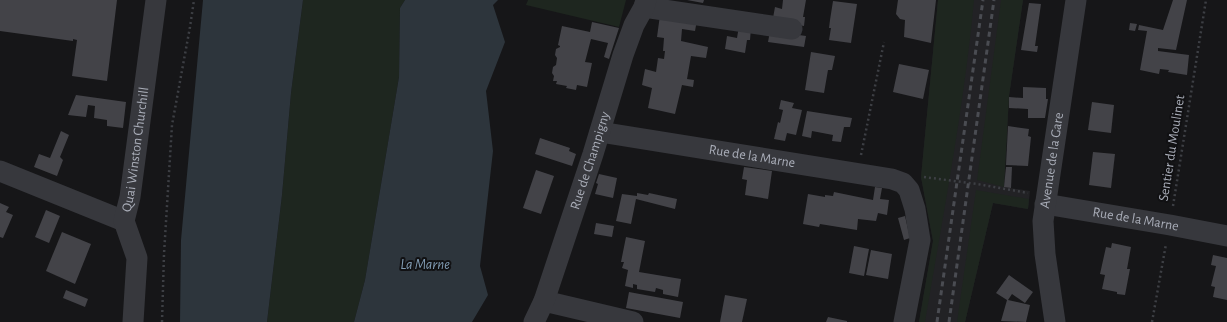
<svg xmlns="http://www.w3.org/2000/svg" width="1227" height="322" font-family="'Alegreya Sans',sans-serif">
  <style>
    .built { fill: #222225 }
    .green { fill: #1e261f }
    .water { fill: #2d353c }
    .building { fill: #434348 }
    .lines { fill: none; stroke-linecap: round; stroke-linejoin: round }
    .path { stroke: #3d3f44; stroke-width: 2.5; stroke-dasharray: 2 3; stroke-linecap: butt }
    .minor { stroke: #37383d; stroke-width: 21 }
    .rail { stroke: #4a4c52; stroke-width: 3; stroke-dasharray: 5 4; stroke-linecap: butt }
    .labels { text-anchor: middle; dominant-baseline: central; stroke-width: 4; stroke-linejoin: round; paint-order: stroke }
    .street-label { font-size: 14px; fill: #a9adb8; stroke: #111113 }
    .water-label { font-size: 15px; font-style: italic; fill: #819bb2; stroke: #111113 }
  </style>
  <rect width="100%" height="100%" fill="#161618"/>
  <path class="built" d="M 938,0 L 1023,0 L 1009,96 L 1004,187 L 1030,191 L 1028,209 L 993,203 L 965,322 L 919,322 L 933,241 L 921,177 Z"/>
  <g class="green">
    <path d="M 303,0 L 405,0 L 400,8 L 399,77 L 365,280 L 354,322 L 267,322 L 282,195 L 291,93 Z"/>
    <path d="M 528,0 L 626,0 L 619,27 L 526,5 Z"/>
    <path d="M 938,0 L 974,0 C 964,108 943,215 925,322 L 919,322 L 933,241 L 921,177 Z"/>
    <path d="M 1001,0 L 1023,0 L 1009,96 L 1004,187 L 977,180 Z"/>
    <path d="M 976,190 L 1029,199 L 1028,209 L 993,203 L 965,322 L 957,322 Z"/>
  </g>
  <g class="water">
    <path d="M 203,0 L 303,0 L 291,93 L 282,195 L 267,322 L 180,322 L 181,240 Z"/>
    <path d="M 405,0 L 498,0 L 493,5 L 505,42 L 486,91 L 493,151 L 480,266 L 488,295 L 472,322 L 354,322 L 365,280 L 399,77 L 400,8 Z"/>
  </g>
  <g class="building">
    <path d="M 0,0 L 117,0 L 107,81 L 72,76 L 77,40 L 73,39 L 73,41 L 0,31 Z"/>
    <path d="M 687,0 L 704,0 L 703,3 Z"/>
    <path d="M 783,0 L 806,0 L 803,17 L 805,17 L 804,26 L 778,22 L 773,18 L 775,7 L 782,9 Z"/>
    <path d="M 898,0 L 936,0 L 931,43 L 904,37 L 905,20 L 900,19 L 896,14 Z"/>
    <path d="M 1173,0 L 1187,0 L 1176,50 L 1158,48 L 1158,51 L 1189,55 L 1187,75 L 1168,72 L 1169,70 L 1160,69 L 1159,74 L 1140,70 L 1147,31 L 1138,30 L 1139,25 L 1163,30 Z"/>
    <path d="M 833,1 L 857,4 L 851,43 L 829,40 L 831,28 L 829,28 L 830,20 Z"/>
    <path d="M 1029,3 L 1041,4 L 1035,46 L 1038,46 L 1037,52 L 1021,50 Z"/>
    <path d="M 660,15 L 697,20 L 695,31 L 682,29 L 681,41 L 708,47 L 706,58 L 691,56 L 687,79 L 694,80 L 693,87 L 682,85 L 675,114 L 648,108 L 652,88 L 642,85 L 645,69 L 656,72 L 658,58 L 664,59 L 665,51 L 663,51 L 664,38 L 657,37 Z"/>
    <path d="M 592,22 L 619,28 L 609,59 L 604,57 L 608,43 L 591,39 L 585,62 L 592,63 L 587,87 L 577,85 L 576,90 L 566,88 L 567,86 L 556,84 L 557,81 L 553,81 L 554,76 L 552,73 L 553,67 L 556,65 L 557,58 L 555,55 L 556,49 L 560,47 L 560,46 L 558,45 L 562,26 L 590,32 Z"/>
    <path d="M 1130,23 L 1137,24 L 1135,31 L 1129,30 Z"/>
    <path d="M 739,26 L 751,28 L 750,40 L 747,40 L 745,53 L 725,49 L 727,36 L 737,38 Z"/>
    <path d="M 770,31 L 806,36 L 804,47 L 768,42 Z"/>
    <path d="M 811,52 L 835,56 L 832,70 L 828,70 L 824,93 L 805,90 Z"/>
    <path d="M 899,64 L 929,70 L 923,99 L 893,92 Z"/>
    <path d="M 1023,87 L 1046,88 L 1046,99 L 1048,99 L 1045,118 L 1028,118 L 1028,109 L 1009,108 L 1009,97 L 1023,98 Z"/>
    <path d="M 76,95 L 126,102 L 123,128 L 107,126 L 107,120 L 94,118 L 95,106 L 88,105 L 86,117 L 68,115 Z"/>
    <path d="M 781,100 L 794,103 L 792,108 L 802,110 L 796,135 L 787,133 L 785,141 L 774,139 L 778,122 L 780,123 L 783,110 L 779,109 Z"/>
    <path d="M 1092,102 L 1114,105 L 1111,133 L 1088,130 Z"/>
    <path d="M 807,111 L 852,118 L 850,127 L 844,127 L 841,142 L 832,141 L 833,135 L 812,131 L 811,138 L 802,136 Z"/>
    <path d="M 1008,126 L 1029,129 L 1028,136 L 1031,137 L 1028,166 L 1006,165 Z"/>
    <path d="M 61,131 L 69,135 L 60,157 L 63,160 L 57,176 L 34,167 L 39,154 L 50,158 Z"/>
    <path d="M 540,138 L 570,148 L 569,151 L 576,154 L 572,166 L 535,154 Z"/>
    <path d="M 1093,152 L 1115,154 L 1111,188 L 1089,185 Z"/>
    <path d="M 744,167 L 772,171 L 768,199 L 745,195 L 747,180 L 742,179 Z"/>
    <path d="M 1006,167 L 1012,167 L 1011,188 L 1004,187 Z"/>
    <path d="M 536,170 L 554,176 L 541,214 L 523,208 Z"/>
    <path d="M 599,174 L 617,178 L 613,198 L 595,194 L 598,184 L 596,183 Z"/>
    <path d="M 875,187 L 882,188 L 880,199 L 889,200 L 887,215 L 878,213 L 876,221 L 858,219 L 857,230 L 820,224 L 819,227 L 803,224 L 808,194 L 825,197 L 825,195 L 833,196 L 834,192 L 873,200 Z"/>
    <path d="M 637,193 L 648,195 L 649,193 L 677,199 L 675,209 L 636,199 L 631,224 L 616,221 L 622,194 L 637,196 Z"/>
    <path d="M 0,203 L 9,207 L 6,212 L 13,215 L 3,238 L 0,237 Z"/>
    <path d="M 46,210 L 60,216 L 49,243 L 35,237 Z"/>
    <path d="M 905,216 L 910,238 L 904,240 L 898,218 Z"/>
    <path d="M 596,223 L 614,226 L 612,237 L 594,234 Z"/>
    <path d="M 62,232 L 91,244 L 75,284 L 46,271 Z"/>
    <path d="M 626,237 L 645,241 L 639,272 L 681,279 L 678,297 L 663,294 L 663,290 L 656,288 L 655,292 L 637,289 L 637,285 L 633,284 L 633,288 L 625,286 L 628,270 L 622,268 L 624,262 L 621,262 Z"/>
    <path d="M 1112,243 L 1131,247 L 1127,269 L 1130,269 L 1125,295 L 1117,294 L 1117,292 L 1102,289 L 1105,275 L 1100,274 L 1106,247 L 1111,248 Z"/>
    <path d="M 854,246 L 869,249 L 864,276 L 849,273 Z"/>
    <path d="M 871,250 L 892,254 L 888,279 L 866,275 Z"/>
    <path d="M 1213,255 L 1227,258 L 1227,300 L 1213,297 L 1215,287 L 1211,286 L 1216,266 L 1211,265 Z"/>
    <path d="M 1009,275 L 1033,292 L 1025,303 L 1012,294 L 1008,300 L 1030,305 L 1026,322 L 1001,321 L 1007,300 L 996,293 Z"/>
    <path d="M 66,290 L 88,299 L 85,307 L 63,298 Z"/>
    <path d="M 629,292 L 683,302 L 680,318 L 626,308 Z"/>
    <path d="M 725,295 L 747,299 L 742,322 L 720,322 Z"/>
    <path d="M 828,317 L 847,321 L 847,322 L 826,322 Z"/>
  </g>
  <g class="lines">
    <g class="path">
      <path d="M 861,155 L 884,42"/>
      <path d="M 924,177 L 977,184 L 1028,193"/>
      <path d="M 1173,206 L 1206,0"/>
      <path d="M 162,322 L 164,254 L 172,125 L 190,27 L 194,0"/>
      <path d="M 1152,322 L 1166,244"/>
    </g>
    <g class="minor">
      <path d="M 644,7 L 792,29"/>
      <path id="s1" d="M 600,132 L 892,179 L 903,183 L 909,190 L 915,209 L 920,240 L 904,322"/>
      <path d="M 0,171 L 124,221"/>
      <path id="s2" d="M 1045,204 L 1170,225 L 1227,236"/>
      <path d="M 544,301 L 633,322"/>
      <path id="s3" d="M 133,322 L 137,258 L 124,221 L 130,197 L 156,0"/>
      <path id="s4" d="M 534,322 L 544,301 L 593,154 L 623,55 L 634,25 L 644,7 L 646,0"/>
      <path id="s5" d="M 1055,322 L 1045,254 L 1043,221 L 1076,0"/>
    </g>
    <g class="rail">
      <path d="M 937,322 L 983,0"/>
      <path d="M 949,322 L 994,0"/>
    </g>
  </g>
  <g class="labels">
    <g class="street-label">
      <text transform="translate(1172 148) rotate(-81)">Sentier du Moulinet</text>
      <text stroke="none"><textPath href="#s3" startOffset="176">Quai Winston Churchill</textPath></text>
      <text stroke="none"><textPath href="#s1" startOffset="154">Rue de la Marne</textPath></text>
      <text stroke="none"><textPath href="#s4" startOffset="171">Rue de Champigny</textPath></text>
      <text stroke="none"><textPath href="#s5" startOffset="163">Avenue de la Gare</textPath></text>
      <text stroke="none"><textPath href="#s2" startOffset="92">Rue de la Marne</textPath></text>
    </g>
    <g class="water-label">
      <text x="425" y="264">La Marne</text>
    </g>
  </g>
</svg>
